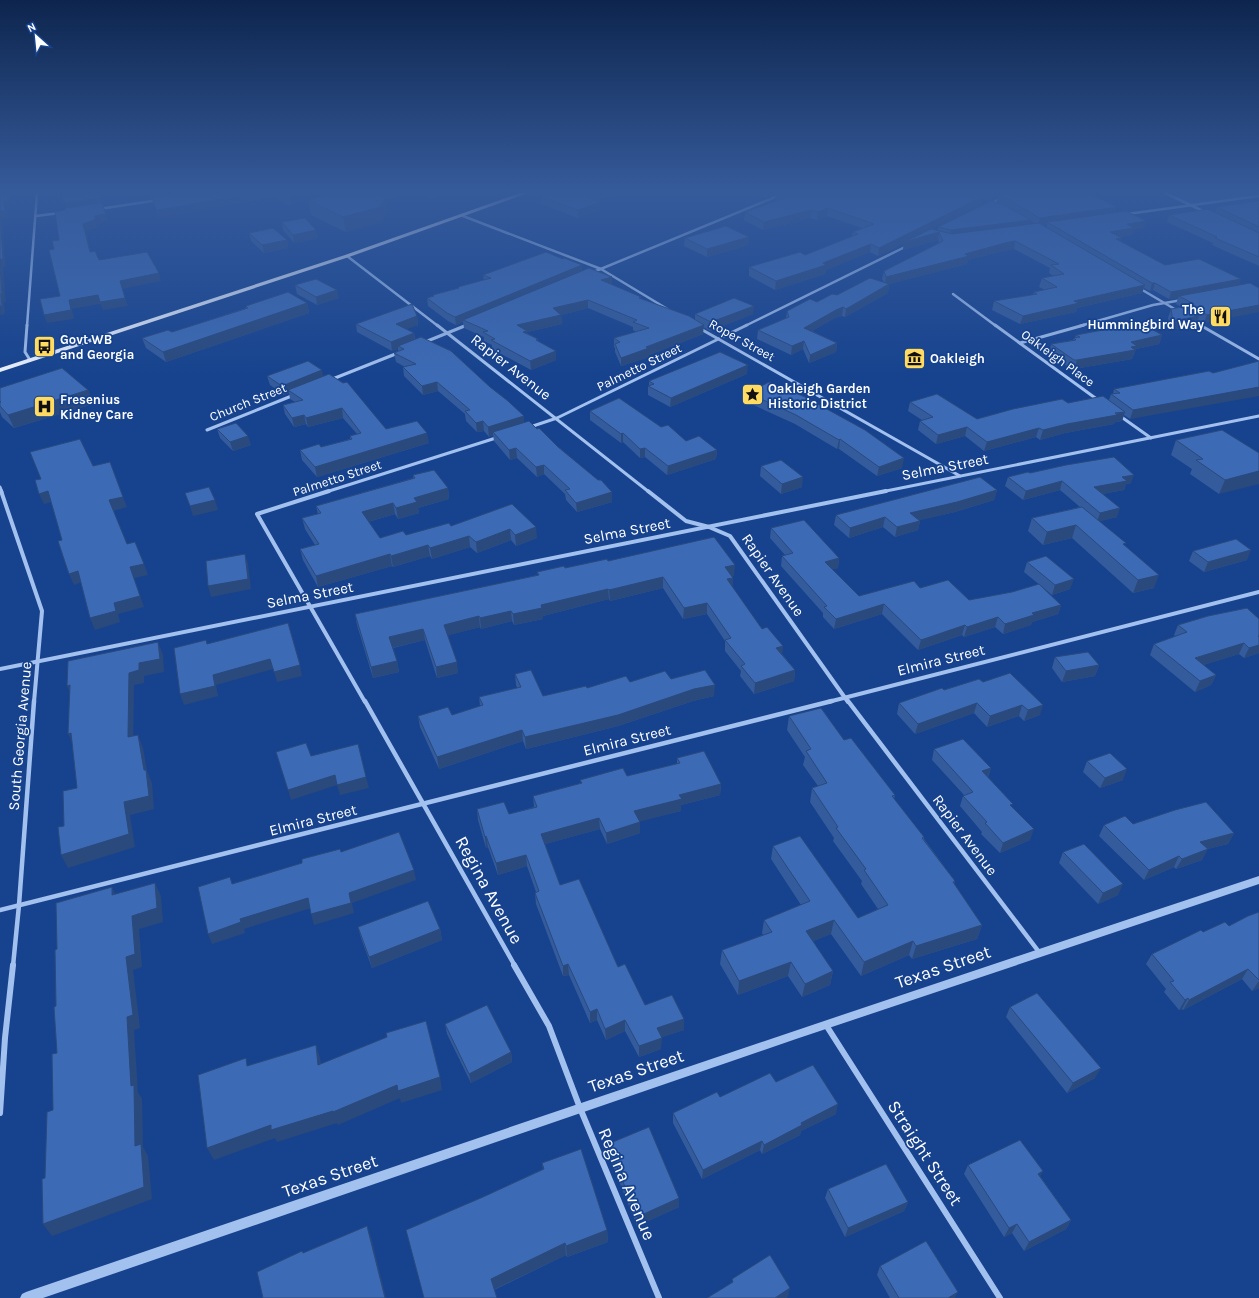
<svg xmlns="http://www.w3.org/2000/svg" width="1259" height="1298" font-family="Karla,sans-serif">
  <style>
    .green { fill: #2a5cac }
    .lines { fill: none; stroke-linecap: round; stroke-linejoin: round }
    .minor-far4 { stroke: #a3c1ef; stroke-width: 2.5 }
    .minor-far3 { stroke: #a3c1ef; stroke-width: 3 }
    .minor-far2 { stroke: #a3c1ef; stroke-width: 4 }
    .minor-far1 { stroke: #a3c1ef; stroke-width: 4.5 }
    .minor { stroke: #a3c1ef; stroke-width: 6 }
    .tertiary { fill: #a3c1ef; fill-rule: evenodd }
    .primary { fill: #ebf2ff; fill-rule: evenodd }
    .wall { fill: #345b9b; fill-rule: evenodd }
    .shaded-wall { fill: #2a4a7e }
    .building { fill: #3c6ab4; stroke: #2a4a7e }
    .labels { text-anchor: middle; dominant-baseline: central; stroke-width: 3.5; stroke-linejoin: round; paint-order: stroke }
    .far-poi-label { font-size: 13px; font-weight: bold; fill: #fff; stroke: #17438e; text-anchor: start }
    .far-street-label { font-size: 13px; fill: #fff; stroke: #17438e }
    .street-label { font-size: 15px; fill: #fff; stroke: #17438e }
    .near-street-label { font-size: 18px; fill: #fff; stroke: #17438e }
  </style>
  <rect width="100%" height="100%" fill="#17438e"/>
  <path class="green" d="M 1165,193 L 1259,193 L 1259,196 L 1190,205 Z"/>
  <g class="lines">
    <g class="minor-far4">
      <path d="M 1165,193 L 1205,212"/>
      <path d="M 990,204 L 1011,193"/>
      <path d="M 99,209 L 159,200"/>
      <path d="M 1127,214 L 1259,196"/>
      <path d="M 36,216 L 60,213"/>
      <path d="M 463,216 L 601,269 L 669,310"/>
      <path d="M 347,256 L 438,326"/>
      <path d="M 591,273 L 785,193"/>
      <path d="M 1139,288 L 1178,311"/>
      <path d="M 953,294 L 996,326"/>
      <path d="M 1192,320 L 1202,326"/>
      <path d="M 27,326 L 37,193"/>
      <path d="M 465,326 L 469,324"/>
      <path d="M 745,326 L 907,246"/>
      <path d="M 1080,326 L 1153,305 L 1182,300"/>
    </g>
    <g class="minor-far3">
      <path d="M 27,325 L 25,352 L 30,360"/>
      <path d="M 437,325 L 649,492"/>
      <path d="M 995,325 L 1098,400"/>
      <path d="M 1200,325 L 1259,359"/>
      <path d="M 699,328 L 960,476"/>
      <path d="M 425,342 L 467,325"/>
      <path d="M 1020,343 L 1084,325"/>
      <path d="M 330,380 L 398,353"/>
      <path d="M 1120,416 L 1151,438"/>
      <path d="M 530,427 L 557,418 L 747,325"/>
      <path d="M 207,430 L 294,395"/>
      <path d="M 0,487 L 2,492"/>
      <path d="M 326,492 L 499,437"/>
      <path d="M 881,492 L 1259,416"/>
    </g>
    <g class="minor-far2">
      <path d="M 1,491 L 42,611 L 34,702"/>
      <path d="M 329,491 L 257,514 L 365,702"/>
      <path d="M 648,491 L 686,521 L 709,527 L 730,536 L 848,702"/>
      <path d="M 0,669 L 886,491"/>
      <path d="M 828,702 L 1259,592"/>
    </g>
    <g class="minor-far1">
      <path d="M 365,701 L 515,966"/>
      <path d="M 848,701 L 1039,952"/>
      <path d="M 0,910 L 832,701"/>
      <path d="M 13,966 L 19,905 L 34,701"/>
    </g>
    <g class="minor">
      <path d="M 514,965 L 549,1026 L 580,1108 L 659,1298"/>
      <path d="M 826,1025 L 1000,1298"/>
      <path d="M 0,1113 L 5,1038 L 13,965"/>
    </g>
    <path class="tertiary" d="M 1259,876 L 1259,884 L 796,1039 L 43,1298 L 20,1298 L 22,1294 L 26,1292 C 436,1152 847,1012 1259,876 Z"/>
    <path class="primary" d="M 520,193 L 528,193 L 349,257 L 0,372 L 0,368 L 345,255 Z"/>
  </g>
  <g class="wall">
    <path d="M 149,193 L 287,193 L 291,198 L 292,204 L 291,206 L 274,197 L 159,217 L 154,204 L 152,199 L 151,199 Z"/>
    <path d="M 420,193 L 449,193 L 431,199 Z"/>
    <path d="M 550,193 L 621,193 L 598,201 L 600,210 L 578,218 L 541,204 L 541,197 Z"/>
    <path d="M 751,193 L 994,193 L 993,199 L 989,201 L 983,199 L 982,204 L 932,229 L 938,230 L 938,227 L 997,202 L 998,197 L 1115,213 L 1144,228 L 1134,230 L 1132,235 L 1121,237 L 1121,242 L 1165,265 L 1241,279 L 1204,323 L 1198,320 L 1196,325 L 1171,330 L 1168,318 L 1171,309 L 1182,307 L 1176,304 L 1178,298 L 1169,299 L 1153,290 L 1150,291 L 1144,288 L 1142,293 L 1077,308 L 1076,312 L 1020,324 L 992,310 L 994,301 L 1033,295 L 1034,292 L 1045,290 L 1039,287 L 1042,278 L 1053,276 L 1049,273 L 1050,268 L 1014,249 L 1003,251 L 968,260 L 967,264 L 889,284 L 888,293 L 845,317 L 842,316 L 835,318 L 812,331 L 837,343 L 836,352 L 809,363 L 803,349 L 791,355 L 757,339 L 758,330 L 786,318 L 787,311 L 837,295 L 884,282 L 882,279 L 884,271 L 939,243 L 938,240 L 903,250 L 904,243 L 878,256 L 870,252 L 826,270 L 825,274 L 775,290 L 749,276 L 749,267 L 805,255 L 852,236 L 853,232 L 862,228 L 827,216 L 817,220 L 810,218 L 763,230 L 744,220 L 745,212 L 777,201 L 775,200 L 776,194 L 766,198 ZM 1031,221 L 1036,224 L 1030,224 ZM 1047,224 L 1046,227 L 1041,225 Z"/>
    <path d="M 308,200 L 386,201 L 388,211 L 382,222 L 346,232 L 311,215 Z"/>
    <path d="M 1259,201 L 1259,266 L 1212,245 L 1213,243 L 1167,222 L 1169,215 L 1215,212 L 1217,207 Z"/>
    <path d="M 282,222 L 318,238 L 294,243 L 283,230 Z"/>
    <path d="M 249,233 L 287,240 L 288,248 L 264,253 L 251,241 Z"/>
    <path d="M 685,238 L 749,245 L 707,257 L 684,246 Z"/>
    <path d="M 582,271 L 612,277 L 612,285 L 641,297 L 641,299 L 695,320 L 695,314 L 753,314 L 710,331 L 703,327 L 703,334 L 649,355 L 649,357 L 621,366 L 615,352 L 615,348 L 614,347 L 614,338 L 636,332 L 633,330 L 633,327 L 588,308 L 561,315 L 562,324 L 527,332 L 527,333 L 538,339 L 538,341 L 556,360 L 531,370 L 492,349 L 492,345 L 484,341 L 484,337 L 464,328 L 463,322 L 456,325 L 448,321 L 428,306 L 427,298 L 433,296 L 433,295 L 458,288 L 458,287 L 484,280 L 483,275 Z"/>
    <path d="M 295,285 L 339,298 L 317,305 L 297,294 Z"/>
    <path d="M 307,303 L 309,313 L 166,362 L 146,348 L 142,338 L 172,332 L 246,308 L 246,306 Z"/>
    <path d="M 417,316 L 418,325 L 406,329 L 414,333 L 415,339 L 490,387 L 524,416 L 524,422 L 537,429 L 612,492 L 612,502 L 577,512 L 566,500 L 565,494 L 544,474 L 537,477 L 517,458 L 510,460 L 494,441 L 493,435 L 489,437 L 484,431 L 477,432 L 466,421 L 465,414 L 438,391 L 423,395 L 404,376 L 403,367 L 405,367 L 396,362 L 394,353 L 398,351 L 398,349 L 392,351 L 357,332 L 356,324 Z"/>
    <path d="M 1076,335 L 1162,335 L 1159,344 L 1136,349 L 1132,359 L 1074,369 L 1071,369 L 1049,353 L 1051,344 L 1073,340 L 1074,338 L 1075,338 Z"/>
    <path d="M 1209,371 L 1130,419 L 1124,415 L 1122,421 L 1115,422 L 1114,424 L 1065,433 L 1040,440 L 1036,437 L 984,451 L 965,436 L 936,444 L 918,430 L 920,421 L 922,420 L 908,411 L 910,402 L 977,419 L 1068,403 L 1109,400 L 1111,394 L 1113,394 L 1114,389 Z"/>
    <path d="M 747,374 L 670,407 L 648,395 L 648,386 L 649,385 L 649,381 Z"/>
    <path d="M 267,376 L 324,376 L 386,429 L 429,443 L 317,477 L 302,460 L 300,450 L 321,447 L 350,439 L 350,436 L 357,434 L 343,418 L 308,427 L 306,424 L 294,427 L 285,414 L 283,405 L 295,402 L 290,399 L 289,393 L 284,395 L 270,385 Z"/>
    <path d="M 769,382 L 902,468 L 877,476 L 839,449 L 837,449 L 795,424 L 747,402 L 748,393 Z"/>
    <path d="M 0,388 L 88,390 L 93,404 L 14,428 L 2,417 L 0,412 Z"/>
    <path d="M 590,411 L 661,427 L 686,441 L 717,450 L 716,459 L 667,475 L 645,457 L 640,458 L 623,442 L 621,443 L 590,420 Z"/>
    <path d="M 217,429 L 251,445 L 233,451 L 220,438 Z"/>
    <path d="M 1176,440 L 1259,453 L 1219,494 L 1190,474 L 1192,469 L 1171,455 Z"/>
    <path d="M 761,466 L 802,487 L 781,494 L 760,476 Z"/>
    <path d="M 1030,473 L 1131,483 L 1126,484 L 1124,490 L 1102,494 L 1117,517 L 1099,521 L 1125,546 L 1154,588 L 1133,593 L 1072,538 L 1043,545 L 1028,531 L 1032,518 L 1080,507 L 1060,490 L 1023,500 L 1005,486 L 1008,477 Z"/>
    <path d="M 413,475 L 448,488 L 449,499 L 418,508 L 419,513 L 398,519 L 395,514 L 368,522 L 380,538 L 406,535 L 451,526 L 512,504 L 537,538 L 516,546 L 511,540 L 477,553 L 470,547 L 432,559 L 430,556 L 393,567 L 392,566 L 318,587 L 303,560 L 300,549 L 315,545 L 305,529 L 302,518 L 318,514 L 316,506 L 413,478 Z"/>
    <path d="M 997,490 L 994,500 L 955,512 L 919,520 L 920,521 L 918,530 L 895,537 L 883,527 L 849,538 L 834,525 L 836,515 Z"/>
    <path d="M 771,528 L 839,558 L 838,568 L 832,569 L 859,596 L 920,588 L 969,600 L 1061,605 L 1058,614 L 1032,622 L 1031,625 L 1003,634 L 995,627 L 964,637 L 962,635 L 918,650 L 882,614 L 834,629 L 823,617 L 823,613 L 781,566 L 782,556 L 785,555 L 770,538 Z"/>
    <path d="M 1193,551 L 1247,560 L 1204,572 L 1189,561 Z"/>
    <path d="M 608,561 L 734,576 L 732,576 L 733,578 L 732,587 L 762,629 L 795,670 L 794,681 L 754,694 L 740,676 L 741,671 L 725,651 L 725,641 L 707,614 L 683,619 L 663,588 L 610,601 L 609,599 L 543,616 L 543,619 L 514,625 L 512,621 L 481,629 L 480,627 L 448,635 L 458,673 L 437,678 L 425,640 L 393,648 L 397,661 L 399,672 L 373,678 L 357,625 L 355,614 L 538,575 L 537,572 Z"/>
    <path d="M 1027,562 L 1070,589 L 1052,595 L 1024,572 Z"/>
    <path d="M 1259,619 L 1259,653 L 1244,658 L 1239,654 L 1203,665 L 1216,675 L 1211,685 L 1195,692 L 1150,655 L 1154,644 L 1176,637 L 1174,635 L 1178,625 Z"/>
    <path d="M 1055,657 L 1099,665 L 1095,676 L 1062,682 L 1052,668 Z"/>
    <path d="M 515,674 L 543,696 L 587,688 L 630,682 L 671,679 L 714,696 L 693,701 L 618,726 L 526,749 L 523,741 L 439,769 L 420,727 L 418,716 L 452,715 L 480,706 L 479,697 L 517,688 L 516,685 Z"/>
    <path d="M 983,682 L 1040,715 L 1024,721 L 1019,716 L 987,727 L 974,713 L 915,734 L 897,714 L 899,703 L 944,690 Z"/>
    <path d="M 789,716 L 844,740 L 895,795 L 894,799 L 924,837 L 924,839 L 955,881 L 954,884 L 982,925 L 977,939 L 912,959 L 909,955 L 861,976 L 831,934 L 813,941 L 833,971 L 830,985 L 802,997 L 788,976 L 738,995 L 720,964 L 722,950 L 763,935 L 762,933 L 764,920 L 801,905 L 771,859 L 773,846 L 858,918 L 878,909 L 861,884 L 862,881 L 833,841 L 834,838 L 810,802 L 812,788 L 818,786 L 803,765 L 805,757 L 787,730 Z"/>
    <path d="M 934,749 L 991,768 L 988,777 L 1012,807 L 1030,840 L 1000,853 L 981,834 L 982,832 L 960,806 L 963,796 L 964,795 L 932,760 Z"/>
    <path d="M 677,758 L 721,784 L 720,795 L 681,805 L 681,811 L 639,821 L 640,833 L 607,844 L 600,829 L 545,844 L 560,885 L 645,1005 L 684,1019 L 684,1030 L 661,1037 L 661,1049 L 639,1057 L 625,1031 L 606,1040 L 597,1020 L 590,1023 L 569,975 L 563,976 L 536,904 L 535,893 L 536,892 L 527,866 L 498,875 L 488,847 L 486,848 L 478,820 L 477,809 L 509,814 L 534,807 L 533,796 L 581,783 L 580,780 L 627,776 L 677,764 Z"/>
    <path d="M 1087,761 L 1123,780 L 1100,788 L 1083,772 Z"/>
    <path d="M 1133,824 L 1234,833 L 1228,844 L 1207,849 L 1202,860 L 1176,869 L 1174,867 L 1144,880 L 1099,836 L 1104,825 Z"/>
    <path d="M 1063,852 L 1118,895 L 1098,904 L 1059,863 Z"/>
    <path d="M 1259,912 L 1259,988 L 1252,991 L 1242,979 L 1183,1010 L 1182,1009 L 1179,1010 L 1164,992 L 1166,989 L 1146,964 L 1152,954 L 1203,932 L 1229,926 Z"/>
    <path d="M 358,927 L 440,929 L 442,940 L 372,968 L 361,938 Z"/>
    <path d="M 1010,1007 L 1095,1078 L 1067,1093 L 1006,1017 Z"/>
    <path d="M 445,1024 L 511,1052 L 512,1062 L 471,1083 L 447,1034 Z"/>
    <path d="M 776,1082 L 836,1114 L 801,1131 L 800,1135 L 762,1154 L 760,1150 L 702,1179 L 673,1123 L 673,1113 L 720,1097 Z"/>
    <path d="M 608,1144 L 679,1198 L 679,1207 L 637,1226 L 608,1154 Z"/>
    <path d="M 542,1163 L 607,1230 L 608,1242 L 567,1257 L 566,1255 L 494,1290 L 424,1298 L 483,1197 L 543,1169 Z"/>
    <path d="M 968,1165 L 1040,1176 L 1071,1220 L 1066,1229 L 1024,1251 L 1012,1233 L 1004,1237 L 964,1174 Z"/>
    <path d="M 828,1189 L 908,1202 L 904,1211 L 845,1237 L 825,1198 Z"/>
    <path d="M 880,1266 L 955,1298 L 890,1298 L 877,1275 Z"/>
  </g>
  <g class="shaded-wall">
    <path d="M 8,193 L 11,193 L 11,201 L 9,201 L 10,208 L 7,209 L 8,218 L 2,219 L 6,267 L 3,267 L 6,302 L 4,302 L 5,314 L 0,315 L 1,294 L 0,211 L 4,201 L 7,194 Z"/>
    <path d="M 99,193 L 103,206 L 66,210 L 64,203 Z"/>
    <path d="M 150,193 L 180,193 L 151,199 Z"/>
    <path d="M 257,193 L 273,193 L 274,197 L 159,217 L 157,210 Z"/>
    <path d="M 387,193 L 410,193 L 386,201 L 388,211 L 382,222 L 346,232 L 343,217 L 376,197 Z"/>
    <path d="M 431,193 L 449,193 L 431,199 Z"/>
    <path d="M 598,193 L 621,193 L 587,205 L 587,197 Z"/>
    <path d="M 767,193 L 776,193 L 766,198 Z"/>
    <path d="M 991,193 L 994,193 L 993,199 L 989,201 Z"/>
    <path d="M 984,196 L 982,204 L 909,241 L 939,232 L 938,240 L 903,250 L 904,243 L 878,256 L 879,248 Z"/>
    <path d="M 291,198 L 292,204 L 291,206 L 290,199 Z"/>
    <path d="M 600,202 L 600,210 L 578,218 L 578,210 Z"/>
    <path d="M 1117,207 L 1115,214 L 1047,222 L 1047,224 L 1038,225 L 1040,218 Z"/>
    <path d="M 828,208 L 827,216 L 817,220 L 818,212 Z"/>
    <path d="M 811,210 L 810,218 L 763,230 L 764,222 Z"/>
    <path d="M 106,214 L 108,222 L 97,224 L 98,228 L 86,231 L 93,260 L 83,224 L 95,216 Z"/>
    <path d="M 1031,220 L 1029,226 L 950,236 L 951,230 Z"/>
    <path d="M 1146,221 L 1144,228 L 1134,230 L 1132,235 L 1108,239 L 1110,232 L 1127,224 Z"/>
    <path d="M 316,230 L 318,238 L 294,243 L 293,235 Z"/>
    <path d="M 749,237 L 749,245 L 707,257 L 707,249 Z"/>
    <path d="M 1122,238 L 1120,245 L 1116,239 Z"/>
    <path d="M 287,240 L 288,248 L 264,253 L 262,245 Z"/>
    <path d="M 1015,241 L 1014,249 L 1003,251 L 968,260 L 967,264 L 885,285 L 886,277 L 965,254 L 1005,243 Z"/>
    <path d="M 871,244 L 870,252 L 826,270 L 825,274 L 775,290 L 776,281 Z"/>
    <path d="M 582,265 L 582,273 L 463,320 L 463,322 L 456,325 L 455,317 Z"/>
    <path d="M 159,273 L 161,281 L 122,289 L 120,281 Z"/>
    <path d="M 612,277 L 612,285 L 601,280 Z"/>
    <path d="M 1241,279 L 1239,287 L 1179,296 L 1178,298 L 1169,299 L 1171,292 Z"/>
    <path d="M 1152,283 L 1155,283 L 1153,290 L 1150,291 Z"/>
    <path d="M 889,284 L 888,293 L 845,317 L 846,309 Z"/>
    <path d="M 1145,285 L 1142,293 L 1077,308 L 1076,312 L 1020,324 L 1023,316 L 1074,301 Z"/>
    <path d="M 337,290 L 339,298 L 317,305 L 316,297 Z"/>
    <path d="M 98,295 L 125,298 L 128,306 L 103,310 L 100,304 L 72,309 L 74,319 L 47,323 L 44,315 L 69,300 Z"/>
    <path d="M 588,300 L 588,308 L 553,317 L 553,308 Z"/>
    <path d="M 307,303 L 309,313 L 166,362 L 163,352 Z"/>
    <path d="M 1259,305 L 1259,312 L 1204,323 L 1207,315 Z"/>
    <path d="M 754,306 L 753,314 L 710,331 L 711,322 Z"/>
    <path d="M 843,307 L 842,316 L 835,318 L 803,336 L 804,328 L 836,310 Z"/>
    <path d="M 561,315 L 562,324 L 527,332 L 527,339 L 517,325 Z"/>
    <path d="M 417,316 L 418,325 L 397,333 L 396,324 Z"/>
    <path d="M 1199,316 L 1196,325 L 1171,330 L 1173,321 Z"/>
    <path d="M 704,325 L 703,334 L 649,355 L 649,357 L 621,366 L 621,358 L 646,347 Z"/>
    <path d="M 414,333 L 415,342 L 398,346 L 398,349 L 392,351 L 391,342 Z"/>
    <path d="M 1162,335 L 1159,344 L 1136,349 L 1132,359 L 1074,369 L 1077,360 L 1131,342 Z"/>
    <path d="M 804,341 L 803,349 L 791,355 L 792,346 Z"/>
    <path d="M 837,343 L 836,352 L 809,363 L 810,355 Z"/>
    <path d="M 556,351 L 556,360 L 531,370 L 530,361 Z"/>
    <path d="M 748,365 L 747,374 L 670,407 L 671,398 Z"/>
    <path d="M 322,370 L 324,379 L 288,390 L 289,393 L 284,395 L 282,386 Z"/>
    <path d="M 437,382 L 438,391 L 423,395 L 422,386 Z"/>
    <path d="M 1259,387 L 1259,396 L 1130,419 L 1133,410 Z"/>
    <path d="M 88,390 L 93,404 L 14,428 L 8,415 Z"/>
    <path d="M 342,408 L 343,418 L 308,427 L 306,418 Z"/>
    <path d="M 1125,412 L 1122,421 L 1115,422 L 1114,424 L 1065,433 L 1040,440 L 1043,430 L 1067,424 Z"/>
    <path d="M 304,415 L 306,424 L 294,427 L 292,418 Z"/>
    <path d="M 524,416 L 524,425 L 493,432 L 493,435 L 489,437 L 488,427 Z"/>
    <path d="M 483,421 L 484,431 L 477,432 L 476,423 Z"/>
    <path d="M 967,427 L 965,436 L 936,444 L 938,435 Z"/>
    <path d="M 1039,428 L 1036,437 L 984,451 L 987,442 Z"/>
    <path d="M 427,433 L 429,443 L 317,477 L 315,467 Z"/>
    <path d="M 623,433 L 623,442 L 621,443 L 621,434 Z"/>
    <path d="M 248,436 L 251,445 L 233,451 L 230,442 Z"/>
    <path d="M 840,439 L 839,449 L 837,449 L 839,440 Z"/>
    <path d="M 516,448 L 517,458 L 510,460 L 509,450 Z"/>
    <path d="M 645,448 L 645,457 L 640,458 L 640,449 Z"/>
    <path d="M 717,450 L 716,459 L 667,475 L 668,466 Z"/>
    <path d="M 904,458 L 902,468 L 877,476 L 879,467 Z"/>
    <path d="M 544,465 L 544,474 L 537,477 L 536,467 Z"/>
    <path d="M 1259,471 L 1259,484 L 1219,494 L 1225,480 Z"/>
    <path d="M 1134,475 L 1131,483 L 1126,484 L 1124,490 L 1091,496 L 1094,487 L 1122,477 Z"/>
    <path d="M 803,477 L 802,487 L 781,494 L 782,484 Z"/>
    <path d="M 1062,481 L 1060,490 L 1023,500 L 1026,491 Z"/>
    <path d="M 448,488 L 449,499 L 418,508 L 419,513 L 398,519 L 396,508 L 414,498 Z"/>
    <path d="M 997,490 L 994,500 L 955,512 L 908,523 L 910,513 Z"/>
    <path d="M 48,491 L 52,502 L 44,504 L 39,494 Z"/>
    <path d="M 612,492 L 612,502 L 577,512 L 576,503 Z"/>
    <path d="M 123,497 L 127,507 L 113,511 L 109,500 Z"/>
    <path d="M 215,500 L 218,510 L 193,516 L 190,506 Z"/>
    <path d="M 393,503 L 395,514 L 364,523 L 362,512 Z"/>
    <path d="M 1120,508 L 1117,517 L 1097,522 L 1100,513 Z"/>
    <path d="M 885,517 L 883,527 L 849,538 L 850,528 Z"/>
    <path d="M 920,521 L 918,530 L 895,537 L 897,527 Z"/>
    <path d="M 1076,525 L 1072,538 L 1043,545 L 1047,532 Z"/>
    <path d="M 536,527 L 537,538 L 516,546 L 515,535 Z"/>
    <path d="M 510,529 L 511,540 L 477,553 L 476,542 Z"/>
    <path d="M 469,536 L 470,547 L 432,559 L 430,548 Z"/>
    <path d="M 428,545 L 430,556 L 393,567 L 391,556 Z"/>
    <path d="M 1251,550 L 1247,560 L 1204,572 L 1208,562 Z"/>
    <path d="M 245,554 L 248,564 L 251,589 L 211,597 L 208,586 Z"/>
    <path d="M 390,554 L 392,566 L 318,587 L 316,576 Z"/>
    <path d="M 839,558 L 838,568 L 824,572 L 825,562 Z"/>
    <path d="M 144,564 L 148,575 L 134,578 L 144,607 L 118,614 L 120,622 L 95,630 L 90,618 L 114,603 L 130,567 Z"/>
    <path d="M 735,565 L 734,576 L 724,578 L 725,567 Z"/>
    <path d="M 78,571 L 82,582 L 74,585 L 69,574 Z"/>
    <path d="M 1159,575 L 1154,588 L 1133,593 L 1138,580 Z"/>
    <path d="M 663,577 L 663,588 L 610,601 L 609,590 Z"/>
    <path d="M 733,578 L 732,589 L 727,579 Z"/>
    <path d="M 1074,579 L 1070,589 L 1052,595 L 1055,585 Z"/>
    <path d="M 608,589 L 609,599 L 543,616 L 543,619 L 514,625 L 513,614 L 541,605 Z"/>
    <path d="M 707,603 L 707,614 L 683,619 L 684,608 Z"/>
    <path d="M 884,604 L 882,614 L 834,629 L 836,619 Z"/>
    <path d="M 1061,605 L 1058,614 L 1032,622 L 1031,625 L 1003,634 L 1005,624 L 1032,613 Z"/>
    <path d="M 511,611 L 512,621 L 481,629 L 480,618 Z"/>
    <path d="M 479,616 L 480,627 L 446,636 L 444,625 Z"/>
    <path d="M 998,617 L 995,627 L 964,637 L 967,627 Z"/>
    <path d="M 965,625 L 962,635 L 918,650 L 921,640 Z"/>
    <path d="M 423,629 L 425,640 L 391,648 L 389,637 Z"/>
    <path d="M 1258,636 L 1259,636 L 1259,653 L 1244,658 L 1249,648 Z"/>
    <path d="M 158,642 L 163,655 L 164,672 L 144,676 L 144,683 L 134,685 L 133,750 L 128,737 L 129,673 L 139,663 Z"/>
    <path d="M 1244,643 L 1239,654 L 1191,669 L 1195,658 Z"/>
    <path d="M 783,646 L 782,657 L 776,648 Z"/>
    <path d="M 270,659 L 273,669 L 216,685 L 218,696 L 184,705 L 180,694 L 213,675 Z"/>
    <path d="M 397,661 L 399,672 L 373,678 L 371,667 Z"/>
    <path d="M 457,662 L 458,673 L 437,678 L 436,667 Z"/>
    <path d="M 300,665 L 302,676 L 277,682 L 274,672 Z"/>
    <path d="M 1099,665 L 1095,676 L 1062,682 L 1066,671 Z"/>
    <path d="M 795,670 L 794,681 L 754,694 L 755,683 Z"/>
    <path d="M 1216,675 L 1211,685 L 1195,692 L 1200,681 Z"/>
    <path d="M 70,685 L 73,699 L 67,686 Z"/>
    <path d="M 715,685 L 714,696 L 693,701 L 618,726 L 526,749 L 525,737 L 694,689 Z"/>
    <path d="M 977,703 L 974,713 L 915,734 L 918,724 Z"/>
    <path d="M 1022,705 L 1019,716 L 987,727 L 990,716 Z"/>
    <path d="M 1043,705 L 1040,715 L 1024,721 L 1028,710 Z"/>
    <path d="M 522,730 L 523,741 L 439,769 L 437,757 Z"/>
    <path d="M 71,733 L 74,746 L 68,734 Z"/>
    <path d="M 138,735 L 143,748 L 147,771 L 152,783 L 154,809 L 130,815 L 135,847 L 68,868 L 61,855 L 124,802 L 144,770 Z"/>
    <path d="M 991,768 L 987,778 L 982,771 Z"/>
    <path d="M 1127,769 L 1123,780 L 1100,788 L 1105,778 Z"/>
    <path d="M 335,775 L 366,777 L 369,788 L 340,795 L 337,785 L 291,800 L 288,790 Z"/>
    <path d="M 721,784 L 720,795 L 681,805 L 681,811 L 634,823 L 634,811 L 679,795 Z"/>
    <path d="M 599,818 L 600,829 L 542,845 L 541,834 Z"/>
    <path d="M 640,822 L 640,833 L 607,844 L 606,833 Z"/>
    <path d="M 1034,829 L 1030,840 L 1000,853 L 1003,843 Z"/>
    <path d="M 1234,833 L 1228,844 L 1195,852 L 1200,842 Z"/>
    <path d="M 486,836 L 488,847 L 486,848 L 485,837 Z"/>
    <path d="M 1208,849 L 1202,860 L 1176,869 L 1182,859 Z"/>
    <path d="M 526,855 L 527,866 L 498,875 L 496,863 Z"/>
    <path d="M 1179,856 L 1174,867 L 1144,880 L 1149,870 Z"/>
    <path d="M 414,870 L 416,880 L 352,903 L 354,913 L 314,925 L 311,914 L 349,893 Z"/>
    <path d="M 155,883 L 161,896 L 163,922 L 139,929 L 142,967 L 133,970 L 140,1028 L 134,1030 L 138,1093 L 142,1098 L 143,1147 L 148,1156 L 152,1199 L 52,1236 L 43,1224 L 135,1146 L 127,1017 L 126,957 L 132,916 Z"/>
    <path d="M 1123,884 L 1118,895 L 1098,904 L 1103,893 Z"/>
    <path d="M 112,887 L 118,901 L 112,895 Z"/>
    <path d="M 308,898 L 311,908 L 244,929 L 245,933 L 212,944 L 208,934 L 240,919 Z"/>
    <path d="M 834,920 L 831,934 L 804,945 L 806,931 Z"/>
    <path d="M 982,925 L 977,939 L 912,959 L 916,946 Z"/>
    <path d="M 440,929 L 442,940 L 372,968 L 369,957 Z"/>
    <path d="M 913,941 L 909,955 L 861,976 L 864,962 Z"/>
    <path d="M 791,962 L 788,976 L 738,995 L 739,981 Z"/>
    <path d="M 568,964 L 569,975 L 563,976 L 563,966 Z"/>
    <path d="M 1248,969 L 1242,979 L 1183,1010 L 1189,1000 Z"/>
    <path d="M 833,971 L 830,985 L 802,997 L 805,984 Z"/>
    <path d="M 1259,981 L 1259,988 L 1252,991 Z"/>
    <path d="M 1188,998 L 1182,1009 L 1179,1010 L 1185,1000 Z"/>
    <path d="M 597,1009 L 597,1020 L 590,1023 L 590,1012 Z"/>
    <path d="M 684,1019 L 684,1030 L 657,1039 L 657,1028 Z"/>
    <path d="M 625,1020 L 625,1031 L 606,1040 L 605,1029 Z"/>
    <path d="M 662,1038 L 661,1049 L 639,1057 L 639,1046 Z"/>
    <path d="M 316,1045 L 320,1058 L 323,1077 L 318,1065 Z"/>
    <path d="M 511,1052 L 512,1062 L 471,1083 L 469,1074 Z"/>
    <path d="M 1101,1068 L 1095,1078 L 1067,1093 L 1073,1083 Z"/>
    <path d="M 440,1077 L 442,1090 L 401,1103 L 400,1098 L 338,1125 L 337,1123 L 277,1142 L 275,1138 L 214,1160 L 207,1148 L 271,1125 L 397,1085 Z"/>
    <path d="M 838,1104 L 836,1114 L 801,1131 L 800,1135 L 762,1154 L 764,1145 L 801,1123 Z"/>
    <path d="M 762,1141 L 760,1150 L 702,1179 L 703,1170 Z"/>
    <path d="M 1043,1171 L 1038,1181 L 1038,1174 Z"/>
    <path d="M 679,1198 L 679,1207 L 637,1226 L 637,1217 Z"/>
    <path d="M 908,1202 L 904,1211 L 845,1237 L 848,1228 Z"/>
    <path d="M 1071,1220 L 1066,1229 L 1024,1251 L 1029,1242 Z"/>
    <path d="M 1017,1224 L 1012,1233 L 1004,1237 L 1009,1228 Z"/>
    <path d="M 367,1226 L 371,1237 L 386,1298 L 385,1298 Z"/>
    <path d="M 607,1230 L 608,1242 L 567,1257 L 566,1246 Z"/>
    <path d="M 565,1243 L 566,1255 L 493,1290 L 491,1279 Z"/>
    <path d="M 790,1288 L 788,1297 L 786,1298 L 775,1298 Z"/>
    <path d="M 958,1292 L 955,1298 L 948,1298 Z"/>
  </g>
  <g class="building">
    <path d="M 0,193 L 8,193 L 7,194 L 8,201 L 4,201 L 5,210 L 0,211 Z"/>
    <path d="M 62,193 L 99,193 L 101,198 L 64,203 Z"/>
    <path d="M 174,193 L 257,193 L 157,210 L 152,198 Z"/>
    <path d="M 278,193 L 287,193 L 291,198 L 290,199 Z"/>
    <path d="M 332,193 L 379,193 L 386,196 L 380,207 L 343,217 L 308,200 Z"/>
    <path d="M 379,193 L 387,193 L 382,195 Z"/>
    <path d="M 550,193 L 598,193 L 587,197 L 600,202 L 578,210 L 541,197 Z"/>
    <path d="M 780,193 L 974,193 L 984,196 L 879,248 L 871,244 L 823,263 L 826,265 L 776,281 L 749,267 L 800,252 L 805,255 L 858,234 L 853,232 L 874,224 L 828,208 L 818,212 L 811,210 L 764,222 L 745,212 L 789,196 Z"/>
    <path d="M 1004,193 L 1088,193 L 1117,207 L 1040,218 L 1007,199 L 998,197 Z"/>
    <path d="M 991,201 L 1004,205 L 1031,220 L 951,230 L 938,227 Z"/>
    <path d="M 1259,201 L 1259,227 L 1217,207 Z"/>
    <path d="M 102,203 L 106,214 L 95,216 L 95,220 L 83,224 L 90,252 L 95,251 L 99,260 L 147,252 L 159,273 L 120,281 L 125,298 L 100,302 L 98,295 L 69,300 L 71,310 L 44,315 L 40,299 L 60,296 L 49,250 L 54,249 L 52,241 L 59,240 L 55,212 L 65,210 L 65,208 Z"/>
    <path d="M 1208,209 L 1259,233 L 1259,257 L 1215,238 L 1217,237 L 1169,215 Z"/>
    <path d="M 1126,211 L 1146,221 L 1127,224 L 1134,228 L 1110,232 L 1122,238 L 1116,239 L 1165,265 L 1199,259 L 1241,279 L 1171,292 L 1155,283 L 1152,283 L 1047,222 Z"/>
    <path d="M 0,216 L 3,259 L 0,259 Z"/>
    <path d="M 305,218 L 316,230 L 293,235 L 282,222 Z"/>
    <path d="M 1039,223 L 1145,285 L 1074,301 L 1079,303 L 1023,316 L 994,301 L 1037,294 L 1034,292 L 1057,287 L 1042,278 L 1064,274 L 1051,265 L 1059,264 L 1015,241 L 1005,243 L 965,254 L 969,256 L 886,277 L 884,271 L 943,241 L 939,232 L 904,242 L 931,229 L 952,234 Z"/>
    <path d="M 726,226 L 749,237 L 707,249 L 685,238 Z"/>
    <path d="M 273,228 L 287,240 L 262,245 L 249,233 Z"/>
    <path d="M 546,252 L 563,259 L 564,258 L 582,265 L 455,317 L 447,313 L 427,298 L 434,296 L 433,295 L 459,288 L 458,287 L 491,278 L 483,275 Z"/>
    <path d="M 0,265 L 2,293 L 1,294 L 2,306 L 0,306 Z"/>
    <path d="M 589,268 L 612,277 L 601,280 L 641,297 L 639,298 L 689,316 L 704,325 L 646,347 L 649,348 L 621,358 L 615,344 L 620,342 L 614,338 L 649,328 L 633,322 L 637,320 L 588,300 L 553,308 L 561,315 L 517,325 L 527,331 L 523,332 L 538,339 L 536,340 L 556,351 L 530,361 L 491,340 L 495,339 L 483,332 L 488,331 L 463,320 Z"/>
    <path d="M 870,278 L 889,284 L 846,309 L 843,307 L 836,310 L 804,328 L 837,343 L 810,355 L 804,341 L 792,346 L 758,330 L 789,317 L 787,311 L 810,299 L 817,302 L 832,294 L 837,295 Z"/>
    <path d="M 316,279 L 337,290 L 316,297 L 295,285 Z"/>
    <path d="M 1250,283 L 1259,288 L 1259,305 L 1207,315 L 1190,305 L 1194,304 L 1179,296 Z"/>
    <path d="M 288,292 L 307,303 L 163,352 L 142,338 L 168,330 L 172,332 L 248,308 L 246,306 Z"/>
    <path d="M 734,298 L 754,306 L 711,322 L 695,314 Z"/>
    <path d="M 412,304 L 417,316 L 396,324 L 414,333 L 391,342 L 356,324 Z"/>
    <path d="M 1182,307 L 1199,316 L 1173,321 L 1171,309 Z"/>
    <path d="M 1141,323 L 1162,335 L 1131,342 L 1137,346 L 1131,347 L 1135,350 L 1077,360 L 1074,360 L 1051,344 L 1076,340 L 1074,338 L 1080,337 L 1076,335 Z"/>
    <path d="M 421,337 L 451,351 L 490,387 L 508,401 L 524,416 L 488,427 L 483,421 L 476,423 L 465,411 L 470,410 L 437,382 L 422,386 L 403,367 L 416,364 L 394,353 L 404,349 L 398,346 Z"/>
    <path d="M 720,352 L 748,365 L 671,398 L 648,386 L 654,384 L 649,381 Z"/>
    <path d="M 308,361 L 322,370 L 282,386 L 267,376 Z"/>
    <path d="M 1259,361 L 1259,387 L 1133,410 L 1111,394 L 1120,393 L 1114,389 L 1209,371 L 1213,373 Z"/>
    <path d="M 62,368 L 88,390 L 8,415 L 0,406 L 0,402 L 1,402 L 0,401 L 0,388 Z"/>
    <path d="M 329,374 L 343,383 L 347,382 L 386,429 L 417,421 L 427,433 L 315,467 L 300,450 L 319,444 L 321,447 L 352,439 L 350,436 L 361,433 L 342,408 L 306,418 L 304,415 L 292,418 L 283,405 L 303,400 L 288,390 Z"/>
    <path d="M 769,382 L 805,397 L 865,430 L 904,458 L 879,467 L 840,439 L 839,440 L 796,415 L 748,393 Z"/>
    <path d="M 937,394 L 977,419 L 1013,409 L 1062,399 L 1068,403 L 1103,396 L 1125,412 L 1115,413 L 1117,415 L 1067,424 L 1043,430 L 1039,428 L 987,442 L 967,427 L 938,435 L 920,421 L 933,417 L 910,402 Z"/>
    <path d="M 619,398 L 661,427 L 668,425 L 686,441 L 699,436 L 717,450 L 668,466 L 645,448 L 640,449 L 623,433 L 621,434 L 590,411 Z"/>
    <path d="M 529,421 L 537,429 L 539,428 L 558,447 L 598,480 L 601,480 L 612,492 L 576,503 L 565,490 L 570,489 L 544,465 L 536,467 L 516,448 L 509,450 L 493,432 Z"/>
    <path d="M 236,423 L 248,436 L 230,442 L 217,429 Z"/>
    <path d="M 1222,430 L 1259,453 L 1259,471 L 1225,480 L 1196,460 L 1203,459 L 1176,440 Z"/>
    <path d="M 80,439 L 93,466 L 110,462 L 123,497 L 109,500 L 127,544 L 135,542 L 144,564 L 130,567 L 140,596 L 114,603 L 116,611 L 90,618 L 78,571 L 69,574 L 58,541 L 62,540 L 48,491 L 39,494 L 35,480 L 41,479 L 30,452 Z"/>
    <path d="M 1114,457 L 1134,475 L 1122,477 L 1127,481 L 1094,487 L 1120,508 L 1100,513 L 1062,481 L 1026,491 L 1008,477 L 1028,472 L 1030,473 L 1066,465 Z"/>
    <path d="M 781,460 L 803,477 L 782,484 L 761,466 Z"/>
    <path d="M 434,470 L 448,488 L 414,498 L 417,502 L 396,508 L 393,503 L 362,512 L 380,538 L 403,531 L 406,535 L 449,523 L 451,526 L 512,504 L 536,527 L 515,535 L 510,529 L 476,542 L 469,536 L 430,548 L 428,545 L 391,556 L 390,554 L 316,576 L 300,549 L 319,544 L 302,518 L 321,513 L 316,506 L 415,478 L 413,475 Z"/>
    <path d="M 980,477 L 997,490 L 957,502 L 910,513 L 920,521 L 897,527 L 885,517 L 850,528 L 836,515 Z"/>
    <path d="M 209,487 L 215,500 L 190,506 L 185,493 Z"/>
    <path d="M 1082,507 L 1126,543 L 1123,544 L 1159,575 L 1138,580 L 1076,525 L 1047,532 L 1032,518 Z"/>
    <path d="M 804,520 L 839,558 L 825,562 L 859,596 L 914,581 L 920,588 L 948,580 L 969,600 L 1012,592 L 1039,584 L 1061,605 L 1032,613 L 1034,615 L 1005,624 L 998,617 L 967,627 L 965,625 L 921,640 L 884,604 L 836,619 L 824,607 L 827,606 L 782,556 L 793,553 L 771,528 Z"/>
    <path d="M 714,537 L 735,565 L 725,567 L 733,578 L 727,579 L 762,629 L 767,627 L 783,646 L 776,648 L 795,670 L 755,683 L 741,666 L 745,664 L 725,640 L 731,638 L 707,603 L 684,608 L 663,577 L 609,590 L 608,589 L 541,605 L 542,608 L 513,614 L 511,611 L 480,618 L 479,616 L 444,625 L 457,662 L 436,667 L 423,629 L 389,637 L 397,661 L 371,667 L 355,614 L 539,575 L 537,572 L 564,566 L 565,568 L 607,559 L 608,561 Z"/>
    <path d="M 1236,539 L 1251,550 L 1208,562 L 1193,551 Z"/>
    <path d="M 245,554 L 248,579 L 208,586 L 206,561 Z"/>
    <path d="M 1046,556 L 1074,579 L 1055,585 L 1027,562 Z"/>
    <path d="M 1247,608 L 1259,619 L 1259,636 L 1258,636 L 1259,637 L 1259,645 L 1249,648 L 1244,643 L 1195,658 L 1216,675 L 1200,681 L 1154,644 L 1187,632 L 1178,625 L 1208,616 Z"/>
    <path d="M 288,623 L 300,665 L 274,672 L 270,659 L 213,675 L 215,686 L 180,694 L 174,648 L 206,640 L 207,644 Z"/>
    <path d="M 158,642 L 160,659 L 139,663 L 139,670 L 129,673 L 128,737 L 138,735 L 144,770 L 146,770 L 149,796 L 124,802 L 129,834 L 61,855 L 58,827 L 64,826 L 63,791 L 77,788 L 71,733 L 68,734 L 70,685 L 67,686 L 68,661 Z"/>
    <path d="M 1088,652 L 1099,665 L 1066,671 L 1055,657 Z"/>
    <path d="M 531,670 L 543,696 L 586,686 L 587,688 L 626,676 L 630,682 L 665,671 L 671,679 L 705,670 L 715,685 L 694,689 L 618,715 L 525,737 L 522,730 L 437,757 L 418,716 L 448,707 L 452,715 L 483,705 L 479,697 L 521,687 L 515,674 Z"/>
    <path d="M 1010,673 L 1043,705 L 1028,710 L 1022,705 L 990,716 L 977,703 L 918,724 L 899,703 L 942,688 L 944,690 L 979,679 L 983,682 Z"/>
    <path d="M 821,708 L 844,740 L 851,738 L 895,795 L 892,796 L 924,837 L 922,838 L 955,881 L 953,882 L 982,925 L 916,946 L 913,941 L 864,962 L 834,920 L 806,931 L 833,971 L 805,984 L 791,962 L 739,981 L 722,950 L 772,932 L 764,920 L 810,901 L 773,846 L 800,836 L 858,918 L 888,905 L 864,870 L 866,869 L 836,828 L 838,827 L 812,788 L 827,783 L 806,751 L 811,749 L 789,716 Z"/>
    <path d="M 963,739 L 991,768 L 982,771 L 1013,804 L 1010,805 L 1034,829 L 1003,843 L 985,823 L 987,822 L 963,796 L 973,792 L 934,749 Z"/>
    <path d="M 306,743 L 311,756 L 358,744 L 366,777 L 337,785 L 335,775 L 288,790 L 276,752 Z"/>
    <path d="M 704,751 L 721,784 L 679,795 L 682,799 L 634,811 L 640,822 L 606,833 L 599,818 L 541,834 L 560,885 L 579,879 L 618,967 L 625,964 L 645,1005 L 672,995 L 684,1019 L 657,1028 L 662,1038 L 639,1046 L 625,1020 L 605,1029 L 597,1009 L 590,1012 L 568,964 L 563,966 L 535,893 L 539,891 L 526,855 L 496,863 L 486,836 L 485,837 L 477,809 L 504,802 L 509,814 L 537,807 L 533,796 L 582,783 L 580,780 L 623,768 L 627,776 L 680,763 L 677,758 Z"/>
    <path d="M 1110,753 L 1127,769 L 1105,778 L 1087,761 Z"/>
    <path d="M 1206,802 L 1234,833 L 1200,842 L 1208,849 L 1182,859 L 1179,856 L 1149,870 L 1104,825 L 1125,816 L 1133,824 L 1175,810 Z"/>
    <path d="M 399,832 L 414,870 L 349,893 L 351,903 L 311,914 L 308,898 L 240,919 L 241,922 L 208,934 L 198,887 L 230,877 L 232,884 L 302,863 L 302,859 L 340,849 L 341,852 Z"/>
    <path d="M 1084,844 L 1123,884 L 1103,893 L 1063,852 Z"/>
    <path d="M 155,883 L 157,908 L 132,916 L 135,954 L 126,957 L 133,1015 L 127,1017 L 131,1086 L 134,1085 L 135,1146 L 141,1144 L 144,1187 L 43,1224 L 42,1179 L 45,1178 L 47,1112 L 53,1110 L 52,1054 L 57,1053 L 54,1007 L 56,1006 L 55,950 L 57,949 L 56,903 L 112,887 L 112,895 Z"/>
    <path d="M 428,901 L 440,929 L 369,957 L 358,927 Z"/>
    <path d="M 1259,912 L 1259,980 L 1248,969 L 1189,1000 L 1188,998 L 1185,1000 L 1170,982 L 1174,981 L 1152,954 L 1201,930 L 1203,932 L 1225,922 L 1229,926 L 1248,916 Z"/>
    <path d="M 1037,993 L 1101,1068 L 1073,1083 L 1010,1007 Z"/>
    <path d="M 487,1005 L 511,1052 L 469,1074 L 445,1024 Z"/>
    <path d="M 426,1021 L 440,1077 L 398,1091 L 397,1085 L 333,1112 L 333,1111 L 271,1130 L 271,1125 L 207,1148 L 198,1075 L 246,1058 L 247,1066 L 316,1045 L 318,1065 L 387,1037 L 386,1033 Z"/>
    <path d="M 813,1065 L 838,1104 L 801,1123 L 802,1125 L 764,1145 L 762,1141 L 703,1170 L 673,1113 L 717,1092 L 720,1097 L 770,1073 L 776,1082 Z"/>
    <path d="M 649,1127 L 679,1198 L 637,1217 L 608,1144 Z"/>
    <path d="M 1020,1140 L 1043,1171 L 1038,1174 L 1071,1220 L 1029,1242 L 1017,1224 L 1009,1228 L 968,1165 Z"/>
    <path d="M 581,1149 L 607,1230 L 566,1246 L 565,1243 L 491,1279 L 497,1298 L 424,1298 L 406,1230 L 483,1197 L 544,1169 L 542,1163 Z"/>
    <path d="M 886,1164 L 908,1202 L 848,1228 L 828,1189 Z"/>
    <path d="M 367,1226 L 385,1298 L 263,1298 L 257,1272 L 302,1251 L 303,1253 Z"/>
    <path d="M 926,1241 L 958,1292 L 948,1298 L 899,1298 L 880,1266 Z"/>
    <path d="M 770,1255 L 790,1288 L 775,1298 L 707,1298 L 733,1282 L 732,1279 Z"/>
  </g>
  <linearGradient id="sky" x2="0" y2="1"><stop stop-color="#0d254e"/><stop offset="0.51" stop-color="#365b9b"/><stop offset="1" stop-color="#365b9b" stop-opacity="0"/></linearGradient>
  <rect width="1259" height="375" fill="url(#sky)"/>
  <defs>
    <symbol id="restaurant-square" viewBox="-11 -11 22 22"><rect x="-9" y="-9" width="18" height="18" rx="4" fill="#ffdb61" stroke="#17438e"/><path d="M-5-6h1v4h1v-4h1v4h1v-4h1v5L-1.5 .5V6h-2V.5L-5-1ZM5-6V6H3V1.5H1.5Q1.5-4 5-6Z" fill="#111"/></symbol>
    <symbol id="bus-square" viewBox="-11 -11 22 22"><rect x="-9" y="-9" width="18" height="18" rx="4" fill="#ffdb61" stroke="#17438e"/><path d="M-5-6H5V4H4V6H2V4H-2V6H-4V4H-5ZM-3.5-4V0h7V-4ZM-3.5 1.2v1.5H-2V1.2ZM2 1.2v1.5H3.5V1.2Z" fill="#111"/></symbol>
    <symbol id="museum-square" viewBox="-11 -11 22 22"><rect x="-9" y="-9" width="18" height="18" rx="4" fill="#ffdb61" stroke="#17438e"/><path d="M0-6L6-3V-2H-6V-3ZM-5-1h2V3h-2ZM-1-1h2V3h-2ZM3-1h2V3H3ZM-6 4H6V6H-6Z" fill="#111"/></symbol>
    <symbol id="sight-square" viewBox="-11 -11 22 22"><rect x="-9" y="-9" width="18" height="18" rx="4" fill="#ffdb61" stroke="#17438e"/><path d="M0-6L1.8-2.2L6-1.7L2.9 1.2L3.7 5.4L0 3.3L-3.7 5.4L-2.9 1.2L-6-1.7L-1.8-2.2Z" fill="#111"/></symbol>
    <symbol id="hospital-square" viewBox="-11 -11 22 22"><rect x="-9" y="-9" width="18" height="18" rx="4" fill="#ffdb61" stroke="#17438e"/><path d="M-5-5h3v3.5h4V-5h3V5h-3V1.5h-4V5h-3Z" fill="#111"/></symbol>
  </defs>
  <g fill-rule="evenodd">
    <use href="#restaurant-square" x="1208" y="304" width="25" height="25"/>
    <use href="#bus-square" x="32" y="334" width="25" height="25"/>
    <use href="#museum-square" x="902" y="346" width="25" height="25"/>
    <use href="#sight-square" x="740" y="382" width="25" height="25"/>
    <use href="#hospital-square" x="32" y="394" width="25" height="25"/>
  </g>
  <g class="labels">
    <g class="far-poi-label">
      <text x="1204" y="309" text-anchor="end">The<tspan x="1204" dy="15">Hummingbird Way</tspan></text>
      <text x="60" y="339">Govt WB<tspan x="60" dy="15">and Georgia</tspan></text>
      <text x="930" y="358">Oakleigh</text>
      <text x="768" y="388">Oakleigh Garden<tspan x="768" dy="15">Historic District</tspan></text>
      <text x="60" y="399">Fresenius<tspan x="60" dy="15">Kidney Care</tspan></text>
    </g>
    <g class="far-street-label">
      <text transform="translate(742 340) rotate(29)">Roper Street</text>
      <text transform="translate(1058 358) rotate(36)">Oakleigh Place</text>
      <text transform="translate(639 367) rotate(-26)">Palmetto Street</text>
      <text transform="translate(248 402) rotate(-22)">Church Street</text>
      <text transform="translate(337 478) rotate(-18)">Palmetto Street</text>
    </g>
    <g class="street-label">
      <text transform="translate(511 367) rotate(38)">Rapier Avenue</text>
      <text transform="translate(945 467) rotate(-11)">Selma Street</text>
      <text transform="translate(627 531) rotate(-11)">Selma Street</text>
      <text transform="translate(773 575) rotate(55)">Rapier Avenue</text>
      <text transform="translate(310 595) rotate(-11)">Selma Street</text>
      <text transform="translate(941 660) rotate(-14)">Elmira Street</text>
      <text transform="translate(20 736) rotate(-85)">South Georgia Avenue</text>
      <text transform="translate(627 740) rotate(-14)">Elmira Street</text>
      <text transform="translate(313 820) rotate(-14)">Elmira Street</text>
      <text transform="translate(965 835) rotate(53)">Rapier Avenue</text>
    </g>
    <g class="near-street-label">
      <text transform="translate(489 890) rotate(61)">Regina Avenue</text>
      <text transform="translate(943 967) rotate(-19)">Texas Street</text>
      <text transform="translate(636 1071) rotate(-19)">Texas Street</text>
      <text transform="translate(925 1153) rotate(57)">Straight Street</text>
      <text transform="translate(330 1176) rotate(-19)">Texas Street</text>
      <text transform="translate(627 1184) rotate(67)">Regina Avenue</text>
    </g>
  </g>
  <g transform="translate(36 36) rotate(333)" stroke="#17438e" stroke-width="3" paint-order="stroke">
  <path d="M0-3L7 15L0 10L-7 15Z" fill="#ffffff"/>
  <text y="-6" font-size="11" font-weight="bold" text-anchor="middle" fill="#ffffff">N</text>
  </g>
</svg>
